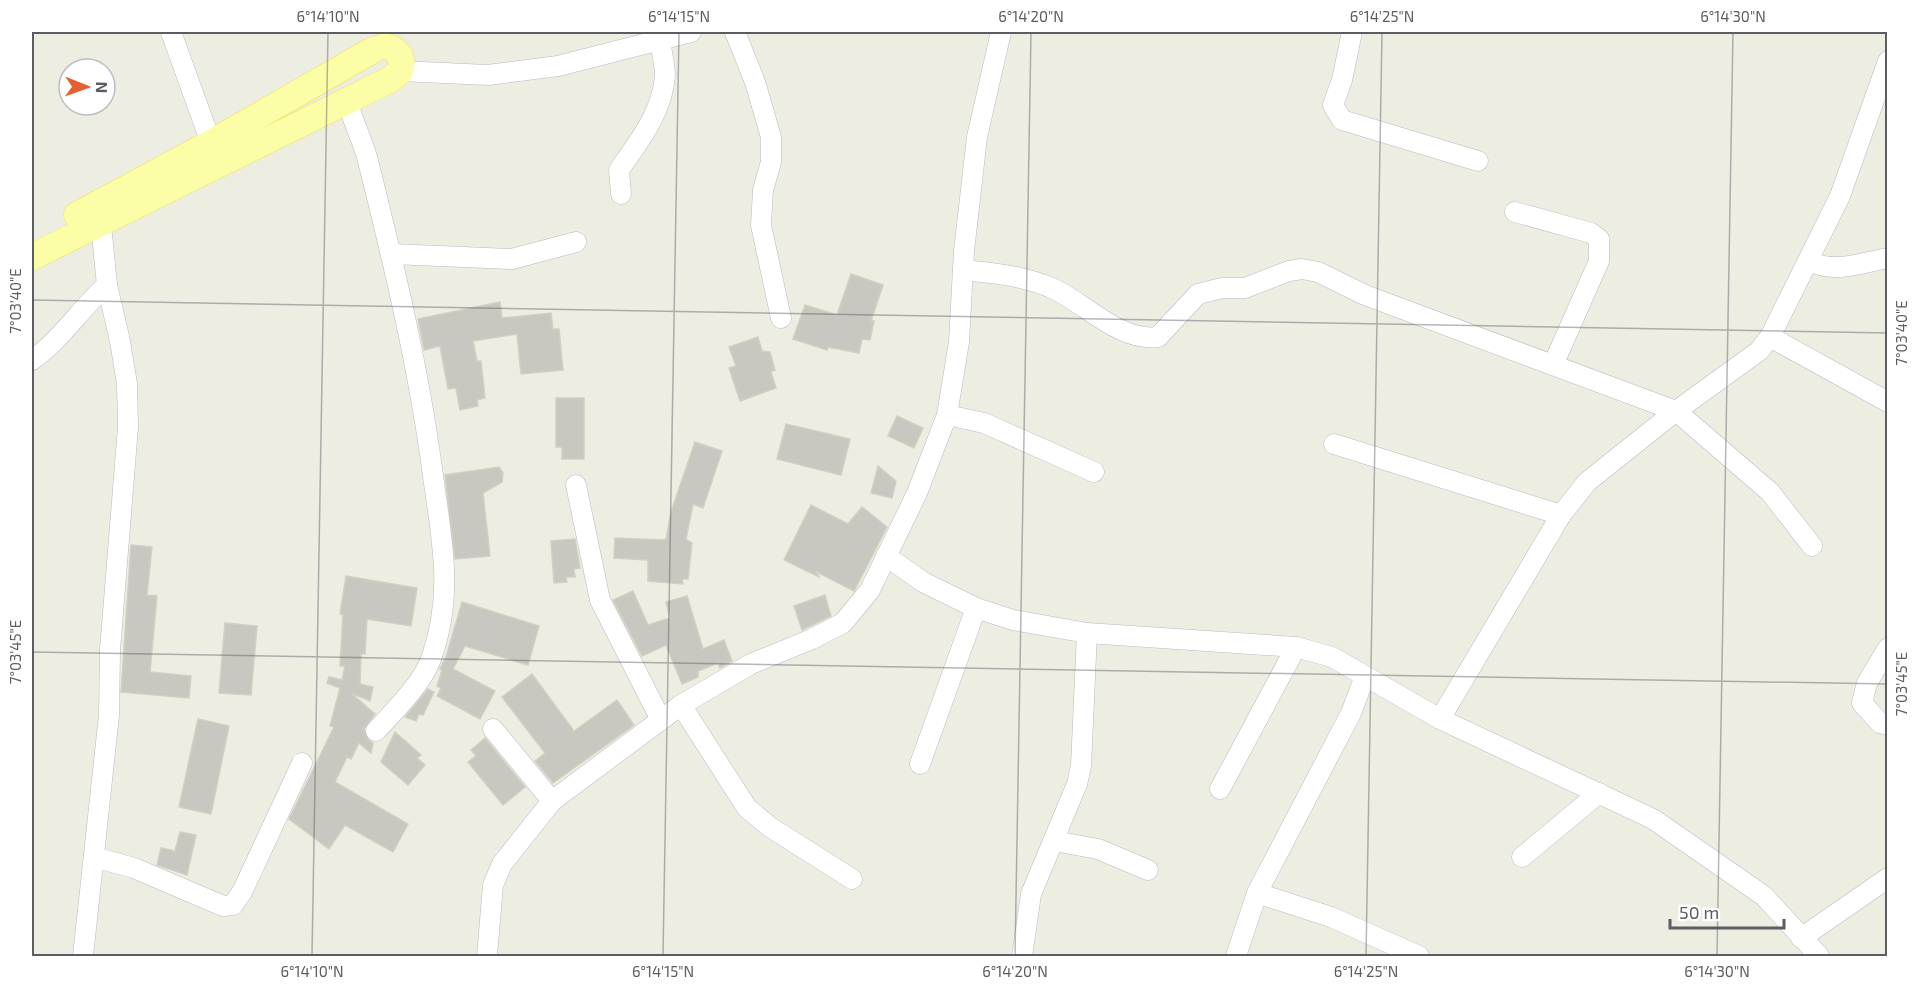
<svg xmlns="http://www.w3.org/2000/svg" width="1919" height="988" font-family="'Exo 2',sans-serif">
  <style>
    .building { fill: #c8c7c0; stroke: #d2d0c1; stroke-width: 1.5 }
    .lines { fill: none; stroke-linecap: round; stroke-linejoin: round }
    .minor-casing { stroke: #babbc1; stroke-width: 21 }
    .major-casing { stroke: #efe15a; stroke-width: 27 }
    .minor { stroke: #fff; stroke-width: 20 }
    .major { stroke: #fbfea7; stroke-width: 26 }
    .ticks { fill: none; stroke: #5b5d63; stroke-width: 1.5; stroke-opacity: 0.45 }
    .neatline { fill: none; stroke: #5b5d63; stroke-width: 2 }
    .ticks-label { font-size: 15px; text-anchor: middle; fill: #5b5d63 }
  </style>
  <rect width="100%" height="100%" fill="#edede2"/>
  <g class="building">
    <path d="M 851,274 L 883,285 L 871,321 L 874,321 L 870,340 L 862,339 L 859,353 L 828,347 L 827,350 L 793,339 L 805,305 L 837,315 Z"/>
    <path d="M 500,302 L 502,318 L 551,313 L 553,329 L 559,329 L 563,370 L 521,374 L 517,334 L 473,341 L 477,361 L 481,361 L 485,398 L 477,400 L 478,406 L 460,410 L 456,388 L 448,389 L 440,346 L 424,350 L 418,319 Z"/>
    <path d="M 758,337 L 762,351 L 770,352 L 775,370 L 771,372 L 776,388 L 740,401 L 729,368 L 736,366 L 729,347 Z"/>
    <path d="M 556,398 L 584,398 L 584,459 L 562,459 L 562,447 L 556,447 Z"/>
    <path d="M 897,416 L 923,428 L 914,448 L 888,436 Z"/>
    <path d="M 786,424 L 850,439 L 841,475 L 777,459 Z"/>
    <path d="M 695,442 L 722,451 L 703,508 L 693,504 L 686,539 L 692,543 L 688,579 L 682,579 L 683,584 L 648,581 L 648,560 L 614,558 L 615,538 L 666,540 L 671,512 Z"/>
    <path d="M 878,466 L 896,481 L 892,498 L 871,493 Z"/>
    <path d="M 499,467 L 503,473 L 502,482 L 483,493 L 490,556 L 455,559 L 445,475 Z"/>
    <path d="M 811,505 L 848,524 L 862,507 L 887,527 L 854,591 L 817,572 L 819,577 L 784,560 Z"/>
    <path d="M 575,539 L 580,568 L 574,569 L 575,577 L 566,577 L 567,582 L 554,583 L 551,541 Z"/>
    <path d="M 131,545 L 152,547 L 147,595 L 157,596 L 150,672 L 191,676 L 189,698 L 121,692 Z"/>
    <path d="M 346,576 L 417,588 L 411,626 L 367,619 L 365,654 L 361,654 L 360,684 L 373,687 L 370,701 L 351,693 L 375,714 L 364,729 L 368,739 L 373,743 L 371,753 L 359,743 L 351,759 L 347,757 L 335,782 L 408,824 L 393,852 L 345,825 L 329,849 L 289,819 L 334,727 L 330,726 L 340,688 L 327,683 L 329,677 L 342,680 L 345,666 L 340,666 L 343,615 L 340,614 Z"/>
    <path d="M 633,591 L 648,625 L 670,618 L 666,602 L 687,596 L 703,649 L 724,640 L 732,661 L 720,668 L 718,663 L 698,671 L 698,677 L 682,684 L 666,645 L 642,656 L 613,600 Z"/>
    <path d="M 825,595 L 831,616 L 802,630 L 794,606 Z"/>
    <path d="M 462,602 L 539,626 L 528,665 L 465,646 L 453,669 L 495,691 L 480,719 L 437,696 L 441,688 L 437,686 L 442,670 L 440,669 L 446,657 Z"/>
    <path d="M 225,623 L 257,626 L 251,695 L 219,693 Z"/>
    <path d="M 532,674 L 574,731 L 617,700 L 634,725 L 553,783 L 535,761 L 545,753 L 502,697 Z"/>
    <path d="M 428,689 L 434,692 L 423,715 L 419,714 L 416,721 L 405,717 Z"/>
    <path d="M 198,719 L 229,726 L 211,814 L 179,807 Z"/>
    <path d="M 395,732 L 421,755 L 417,758 L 425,765 L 408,785 L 381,762 Z"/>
    <path d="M 485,738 L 525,787 L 503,805 L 468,762 L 476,756 L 471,750 Z"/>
    <path d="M 180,832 L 196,835 L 187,875 L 157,865 L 161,848 L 175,851 Z"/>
  </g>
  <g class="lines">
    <defs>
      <g id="minor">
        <path d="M 171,32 L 211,143"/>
        <path d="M 735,32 L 755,82 L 771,137 L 771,162 L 763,190 L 761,225 L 781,318"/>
        <path d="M 1352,32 L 1342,80 L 1333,105 L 1342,120 L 1478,161"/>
        <path d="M 400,71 L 488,75 L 558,66 L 691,32"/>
        <path d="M 348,101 C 352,122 363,140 368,161 C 394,265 419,369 433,476 C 442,541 454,594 431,659 C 422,684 394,711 376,731"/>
        <path d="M 621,194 L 619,170 C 639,141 662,113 665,76 C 665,64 661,51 660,39"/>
        <path d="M 1515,212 L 1591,233 L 1599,239 L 1599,261 L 1553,365"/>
        <path d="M 392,254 L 512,259 L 576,242"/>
        <path d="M 1809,261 C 1834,274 1861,263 1888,258"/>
        <path d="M 963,270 C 994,273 1025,276 1054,289 C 1086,304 1120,342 1158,337 L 1198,294 L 1222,288 L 1245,288 L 1289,271 L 1302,269 L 1318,272 L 1365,295 L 1676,411 L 1770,492 L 1812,546"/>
        <path d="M 1770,337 L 1888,402"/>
        <path d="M 32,360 C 61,340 80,309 107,285"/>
        <path d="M 947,415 L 984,423 L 1094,472"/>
        <path d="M 1334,444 L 1561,515"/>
        <path d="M 576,485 L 600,600 L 661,720"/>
        <path d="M 886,556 L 923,582 L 976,608 L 1013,620 L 1087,633 L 1296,647 L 1332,657 L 1440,719 L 1653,819 L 1764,896 L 1819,956"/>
        <path d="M 1888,648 L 1867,683 L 1862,703 L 1880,723 L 1888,725"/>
        <path d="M 681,705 L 747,808 L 770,827 L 852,879"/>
        <path d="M 1440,719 L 1561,515 L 1587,482 L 1676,411 L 1759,351 L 1770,337 L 1840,196 L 1888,61"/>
        <path d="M 493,729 L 552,801"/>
        <path d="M 920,764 L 976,608"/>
        <path d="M 1220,789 L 1296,647"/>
        <path d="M 1054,841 L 1098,849 L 1148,870"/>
        <path d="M 94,857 L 134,868 L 223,906 L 233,905 L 242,892 L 302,763"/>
        <path d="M 1522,857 L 1599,793"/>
        <path d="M 1257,893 L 1331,917 L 1419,956"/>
        <path d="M 1801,938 L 1888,878"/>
        <path d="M 83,956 L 109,715 L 110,650 L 128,427 L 127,384 L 120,341 L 107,285 L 102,235 L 98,223"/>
        <path d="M 487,956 L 493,885 L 502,864 L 552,801 L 681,705 L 751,664 L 812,639 L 843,623 L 870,590 L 917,493 L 947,415 L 959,342 L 964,251 L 977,137 L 1001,32"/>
        <path d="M 1022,956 L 1031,894 L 1077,784 L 1081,766 L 1087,633"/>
        <path d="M 1236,956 L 1257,893 L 1351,713 L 1365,676"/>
      </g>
      <g id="major">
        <path d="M 77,215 L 211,143 L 373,50"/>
        <path d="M 32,257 L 391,79 L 400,71 C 404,58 398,48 384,46"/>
      </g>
    </defs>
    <use href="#minor" class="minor-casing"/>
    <use href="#major" class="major-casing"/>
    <use href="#minor" class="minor"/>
    <use href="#major" class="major"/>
  </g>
  <path class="ticks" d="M 32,300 L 1888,333M 32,652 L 1888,684M 312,956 L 328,32M 663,956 L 679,32M 1015,956 L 1031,32M 1366,956 L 1382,32M 1717,956 L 1733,32"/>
  <rect width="1919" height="988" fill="none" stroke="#ffffff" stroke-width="66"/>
  <g transform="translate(87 87) rotate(91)"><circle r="28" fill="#ffffff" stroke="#bdbec1" stroke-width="1.5"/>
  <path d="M0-4.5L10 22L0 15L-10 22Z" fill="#e6602f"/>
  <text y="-9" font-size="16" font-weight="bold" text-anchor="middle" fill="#5b5d63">N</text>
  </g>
  <path d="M1670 919v9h114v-9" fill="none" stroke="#5b5d63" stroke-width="3"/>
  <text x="1679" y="919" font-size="18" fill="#5b5d63" stroke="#ffffff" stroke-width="4.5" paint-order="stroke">50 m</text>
  <rect x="33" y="33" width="1853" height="922" class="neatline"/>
  <g class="ticks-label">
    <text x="328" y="22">6°14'10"N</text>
    <text x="679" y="22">6°14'15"N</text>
    <text x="1031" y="22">6°14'20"N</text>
    <text x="1382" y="22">6°14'25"N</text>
    <text x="1733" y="22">6°14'30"N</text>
    <text transform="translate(16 301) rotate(-90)" y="5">7°03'40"E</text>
    <text transform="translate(1902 333) rotate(-90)" y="5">7°03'40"E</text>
    <text transform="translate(16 652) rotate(-90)" y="5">7°03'45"E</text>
    <text transform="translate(1902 684) rotate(-90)" y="5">7°03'45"E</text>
    <text x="312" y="977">6°14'10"N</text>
    <text x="663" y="977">6°14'15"N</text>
    <text x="1015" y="977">6°14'20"N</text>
    <text x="1366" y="977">6°14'25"N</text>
    <text x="1717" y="977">6°14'30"N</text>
  </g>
</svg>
